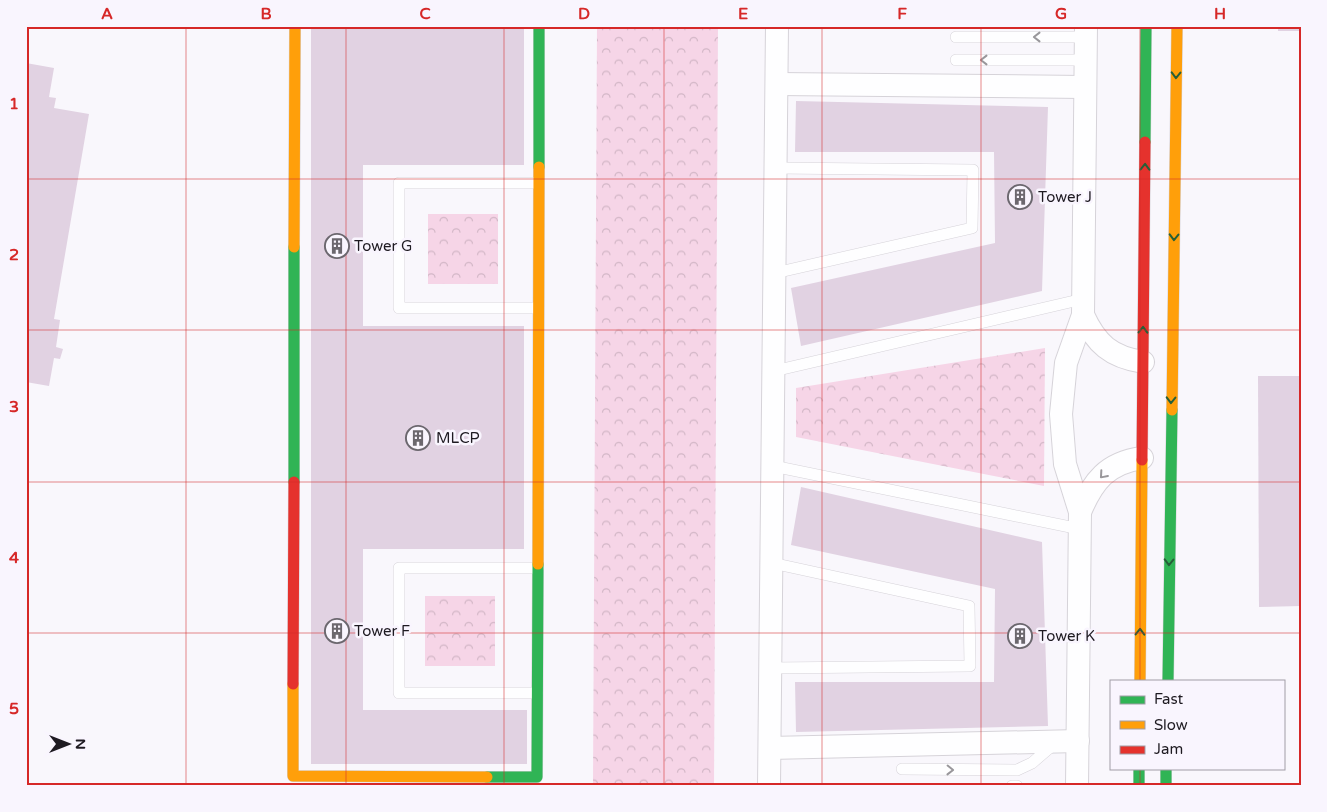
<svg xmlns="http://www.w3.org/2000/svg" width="1327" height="812" font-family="'Varela Round',sans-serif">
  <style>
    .park { fill: url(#park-crowns) }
    .building { fill: #e1d2e2 }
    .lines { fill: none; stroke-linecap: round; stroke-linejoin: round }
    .lane-casing { stroke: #d6d3d9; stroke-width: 12 }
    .street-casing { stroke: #d6d3d9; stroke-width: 24 }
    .fast-casing { stroke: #d6d3d9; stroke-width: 12 }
    .slow-casing { stroke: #d6d3d9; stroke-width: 12 }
    .jam-casing { stroke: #d6d3d9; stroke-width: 12 }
    .lane { stroke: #fefeff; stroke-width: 11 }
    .street { stroke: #fefeff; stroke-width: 22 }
    .fast { stroke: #30b455; stroke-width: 11 }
    .slow { stroke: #ff9f0a; stroke-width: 11 }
    .jam { stroke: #e5322d; stroke-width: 11 }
    .oneway { stroke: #99979b }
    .oneway2 { stroke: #265f38 }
    .grid { fill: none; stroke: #d62828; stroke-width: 1; stroke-opacity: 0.55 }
    .labels { text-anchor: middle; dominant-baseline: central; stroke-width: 5; stroke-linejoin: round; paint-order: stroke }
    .poi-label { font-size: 15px; fill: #1e1a21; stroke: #f9f5fe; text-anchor: start }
    .neatline { fill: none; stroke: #d62828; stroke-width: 2 }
    .grid-label { font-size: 16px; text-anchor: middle; font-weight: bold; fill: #d62828 }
  </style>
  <defs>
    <pattern id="park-crowns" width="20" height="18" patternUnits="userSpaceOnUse" patternTransform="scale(1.25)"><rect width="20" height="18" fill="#f6d5e7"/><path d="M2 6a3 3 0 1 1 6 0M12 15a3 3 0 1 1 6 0" fill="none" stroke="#d2b6c6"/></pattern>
  </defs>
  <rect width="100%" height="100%" fill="#f9f7fc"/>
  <g class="park">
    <path d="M 597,26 L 718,26 L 714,786 L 600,786 L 593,784 Z"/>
    <rect x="428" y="214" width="70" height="70"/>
    <path d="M 1045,348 L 1044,486 L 796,437 L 796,388 Z"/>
    <rect x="425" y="596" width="70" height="70"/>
  </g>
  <g class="building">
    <path d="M 311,26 L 524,26 L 524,165 L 363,165 L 363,326 L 524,326 L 524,549 L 363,549 L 363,710 L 527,710 L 527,764 L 311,764 Z"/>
    <rect x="1278" y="26" width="23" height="5"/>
    <path d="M 26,63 L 54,68 L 49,97 L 56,98 L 54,108 L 89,114 L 54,319 L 60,320 L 56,347 L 63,349 L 60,359 L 54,358 L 49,386 L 26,382 Z"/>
    <path d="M 796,101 L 1048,107 L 1042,291 L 801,346 L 791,288 L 995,243 L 994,152 L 795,152 Z"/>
    <path d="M 1258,376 L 1301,376 L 1301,606 L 1259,607 Z"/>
    <path d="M 801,487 L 1042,542 L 1048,726 L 796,732 L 795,682 L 994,682 L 995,589 L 791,545 Z"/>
  </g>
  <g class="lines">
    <defs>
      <g id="lane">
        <path d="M 956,37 L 1086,37"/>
        <path d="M 956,60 L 1085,60"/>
        <path d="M 775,273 L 972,228 L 973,170 L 776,168"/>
        <path d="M 538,308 L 399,308 L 399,183 L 538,183"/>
        <path d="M 774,371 L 1083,299"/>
        <path d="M 773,466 L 1080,529"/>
        <path d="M 771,668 L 970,666 L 969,606 L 772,563"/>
        <path d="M 537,693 L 399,693 L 399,568 L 538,568"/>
        <path d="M 902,769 L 1017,770 L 1032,763 L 1054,744"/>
        <path d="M 1012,786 L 1017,786"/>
      </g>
      <g id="street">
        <path d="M 777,84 L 1084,87"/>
        <path d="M 1083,315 C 1096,344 1111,357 1143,362"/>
        <path d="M 1080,512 C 1093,481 1107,463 1142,458"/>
        <path d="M 770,748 L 1078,741"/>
        <path d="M 769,786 L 777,26"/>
        <path d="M 1077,786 L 1080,512 L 1065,464 L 1061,414 L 1066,363 L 1083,315 L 1086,26"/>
      </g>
      <g id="fast">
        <path d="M 1145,142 L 1146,26"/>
        <path d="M 539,167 L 539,26"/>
        <path d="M 294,482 L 294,247"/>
        <path d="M 1168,681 L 1172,410"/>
        <path d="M 1139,768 L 1139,786"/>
        <path d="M 1166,768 L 1166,786"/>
        <path d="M 487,777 L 537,777 L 538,564"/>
      </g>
      <g id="slow">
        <path d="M 294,247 L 295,26"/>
        <path d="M 1172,410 L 1177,26"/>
        <path d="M 538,564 L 539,167"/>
        <path d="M 1140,681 L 1142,460"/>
        <path d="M 293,684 L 293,776 L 487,777"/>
      </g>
      <g id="jam">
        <path d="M 1142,460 L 1145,142"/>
        <path d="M 293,684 L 294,482"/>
      </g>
    </defs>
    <use href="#lane" class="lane-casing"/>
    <use href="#street" class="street-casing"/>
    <use href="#fast" class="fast-casing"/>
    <use href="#slow" class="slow-casing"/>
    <use href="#jam" class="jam-casing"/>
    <use href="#lane" class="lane"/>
    <use href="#street" class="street"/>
    <use href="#fast" class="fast"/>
    <use href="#slow" class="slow"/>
    <use href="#jam" class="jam"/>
  </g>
  <defs><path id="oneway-chevron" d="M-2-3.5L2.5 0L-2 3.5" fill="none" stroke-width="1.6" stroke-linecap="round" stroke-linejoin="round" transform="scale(1.25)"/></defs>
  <g class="oneway">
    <use href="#oneway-chevron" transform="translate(1037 37) rotate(-180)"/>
    <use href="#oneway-chevron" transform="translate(984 60) rotate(-180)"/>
    <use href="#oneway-chevron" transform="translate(1103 475) rotate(131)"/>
    <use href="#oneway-chevron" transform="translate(950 770) rotate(1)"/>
  </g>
  <g class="oneway2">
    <use href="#oneway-chevron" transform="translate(1176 75) rotate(91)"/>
    <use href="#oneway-chevron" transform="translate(1145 167) rotate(-89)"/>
    <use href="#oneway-chevron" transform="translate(1174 237) rotate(91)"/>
    <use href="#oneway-chevron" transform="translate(1143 330) rotate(-89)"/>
    <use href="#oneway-chevron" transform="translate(1171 400) rotate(91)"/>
    <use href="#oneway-chevron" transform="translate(1169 562) rotate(91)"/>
    <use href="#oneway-chevron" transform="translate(1140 632) rotate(-89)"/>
  </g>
  <path class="grid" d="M 186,26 L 186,786M 346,26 L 346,786M 504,26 L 504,786M 664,26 L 664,786M 822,26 L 822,786M 981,26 L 981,786M 1140,26 L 1140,681M 26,179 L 1301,179M 26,330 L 1301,330M 26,482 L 1301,482M 26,633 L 1301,633M 1140,768 L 1140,786"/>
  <defs>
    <symbol id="building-ring" viewBox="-11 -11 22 22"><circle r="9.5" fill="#f9f5fe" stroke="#6b676e" stroke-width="1.5"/><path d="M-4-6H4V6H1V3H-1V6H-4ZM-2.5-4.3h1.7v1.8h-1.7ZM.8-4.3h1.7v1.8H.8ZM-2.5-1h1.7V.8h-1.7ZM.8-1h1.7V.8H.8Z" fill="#6b676e"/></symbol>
  </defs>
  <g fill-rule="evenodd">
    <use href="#building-ring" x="1006" y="183" width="28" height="28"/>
    <use href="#building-ring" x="323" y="232" width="28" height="28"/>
    <use href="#building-ring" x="404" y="424" width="28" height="28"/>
    <use href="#building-ring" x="323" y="617" width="28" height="28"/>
    <use href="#building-ring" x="1006" y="622" width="28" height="28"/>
  </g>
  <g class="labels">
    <g class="poi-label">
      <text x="1038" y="197">Tower J</text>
      <text x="354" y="246">Tower G</text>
      <text x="436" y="438">MLCP</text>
      <text x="354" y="631">Tower F</text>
      <text x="1038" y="636">Tower K</text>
    </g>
  </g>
  <rect width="1327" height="812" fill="none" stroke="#f9f5fe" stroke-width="55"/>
  <rect x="1110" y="680" width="175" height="90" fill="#f9f5fe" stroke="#a19da6"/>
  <rect x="1120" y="696" width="25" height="8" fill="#30b455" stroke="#a19da6"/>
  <text x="1154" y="704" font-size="15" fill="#1e1a21">Fast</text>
  <rect x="1120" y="721" width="25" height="8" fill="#ff9f0a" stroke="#a19da6"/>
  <text x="1154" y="730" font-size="15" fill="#1e1a21">Slow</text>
  <rect x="1120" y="746" width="25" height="8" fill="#e5322d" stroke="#a19da6"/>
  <text x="1154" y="754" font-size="15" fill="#1e1a21">Jam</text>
  <g transform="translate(68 744) rotate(90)" stroke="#f9f5fe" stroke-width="4" paint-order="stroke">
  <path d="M0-4L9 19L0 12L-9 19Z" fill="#1e1a21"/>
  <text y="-8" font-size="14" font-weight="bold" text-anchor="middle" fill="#1e1a21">N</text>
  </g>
  <rect x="28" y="28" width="1272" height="756" class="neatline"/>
  <g class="grid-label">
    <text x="107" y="19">A</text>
    <text x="266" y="19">B</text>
    <text x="425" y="19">C</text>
    <text x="584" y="19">D</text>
    <text x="743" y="19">E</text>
    <text x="902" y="19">F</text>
    <text x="1061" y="19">G</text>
    <text x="1220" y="19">H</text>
    <text x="14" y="109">1</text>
    <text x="14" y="260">2</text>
    <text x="14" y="412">3</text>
    <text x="14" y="563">4</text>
    <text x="14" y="714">5</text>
  </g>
</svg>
